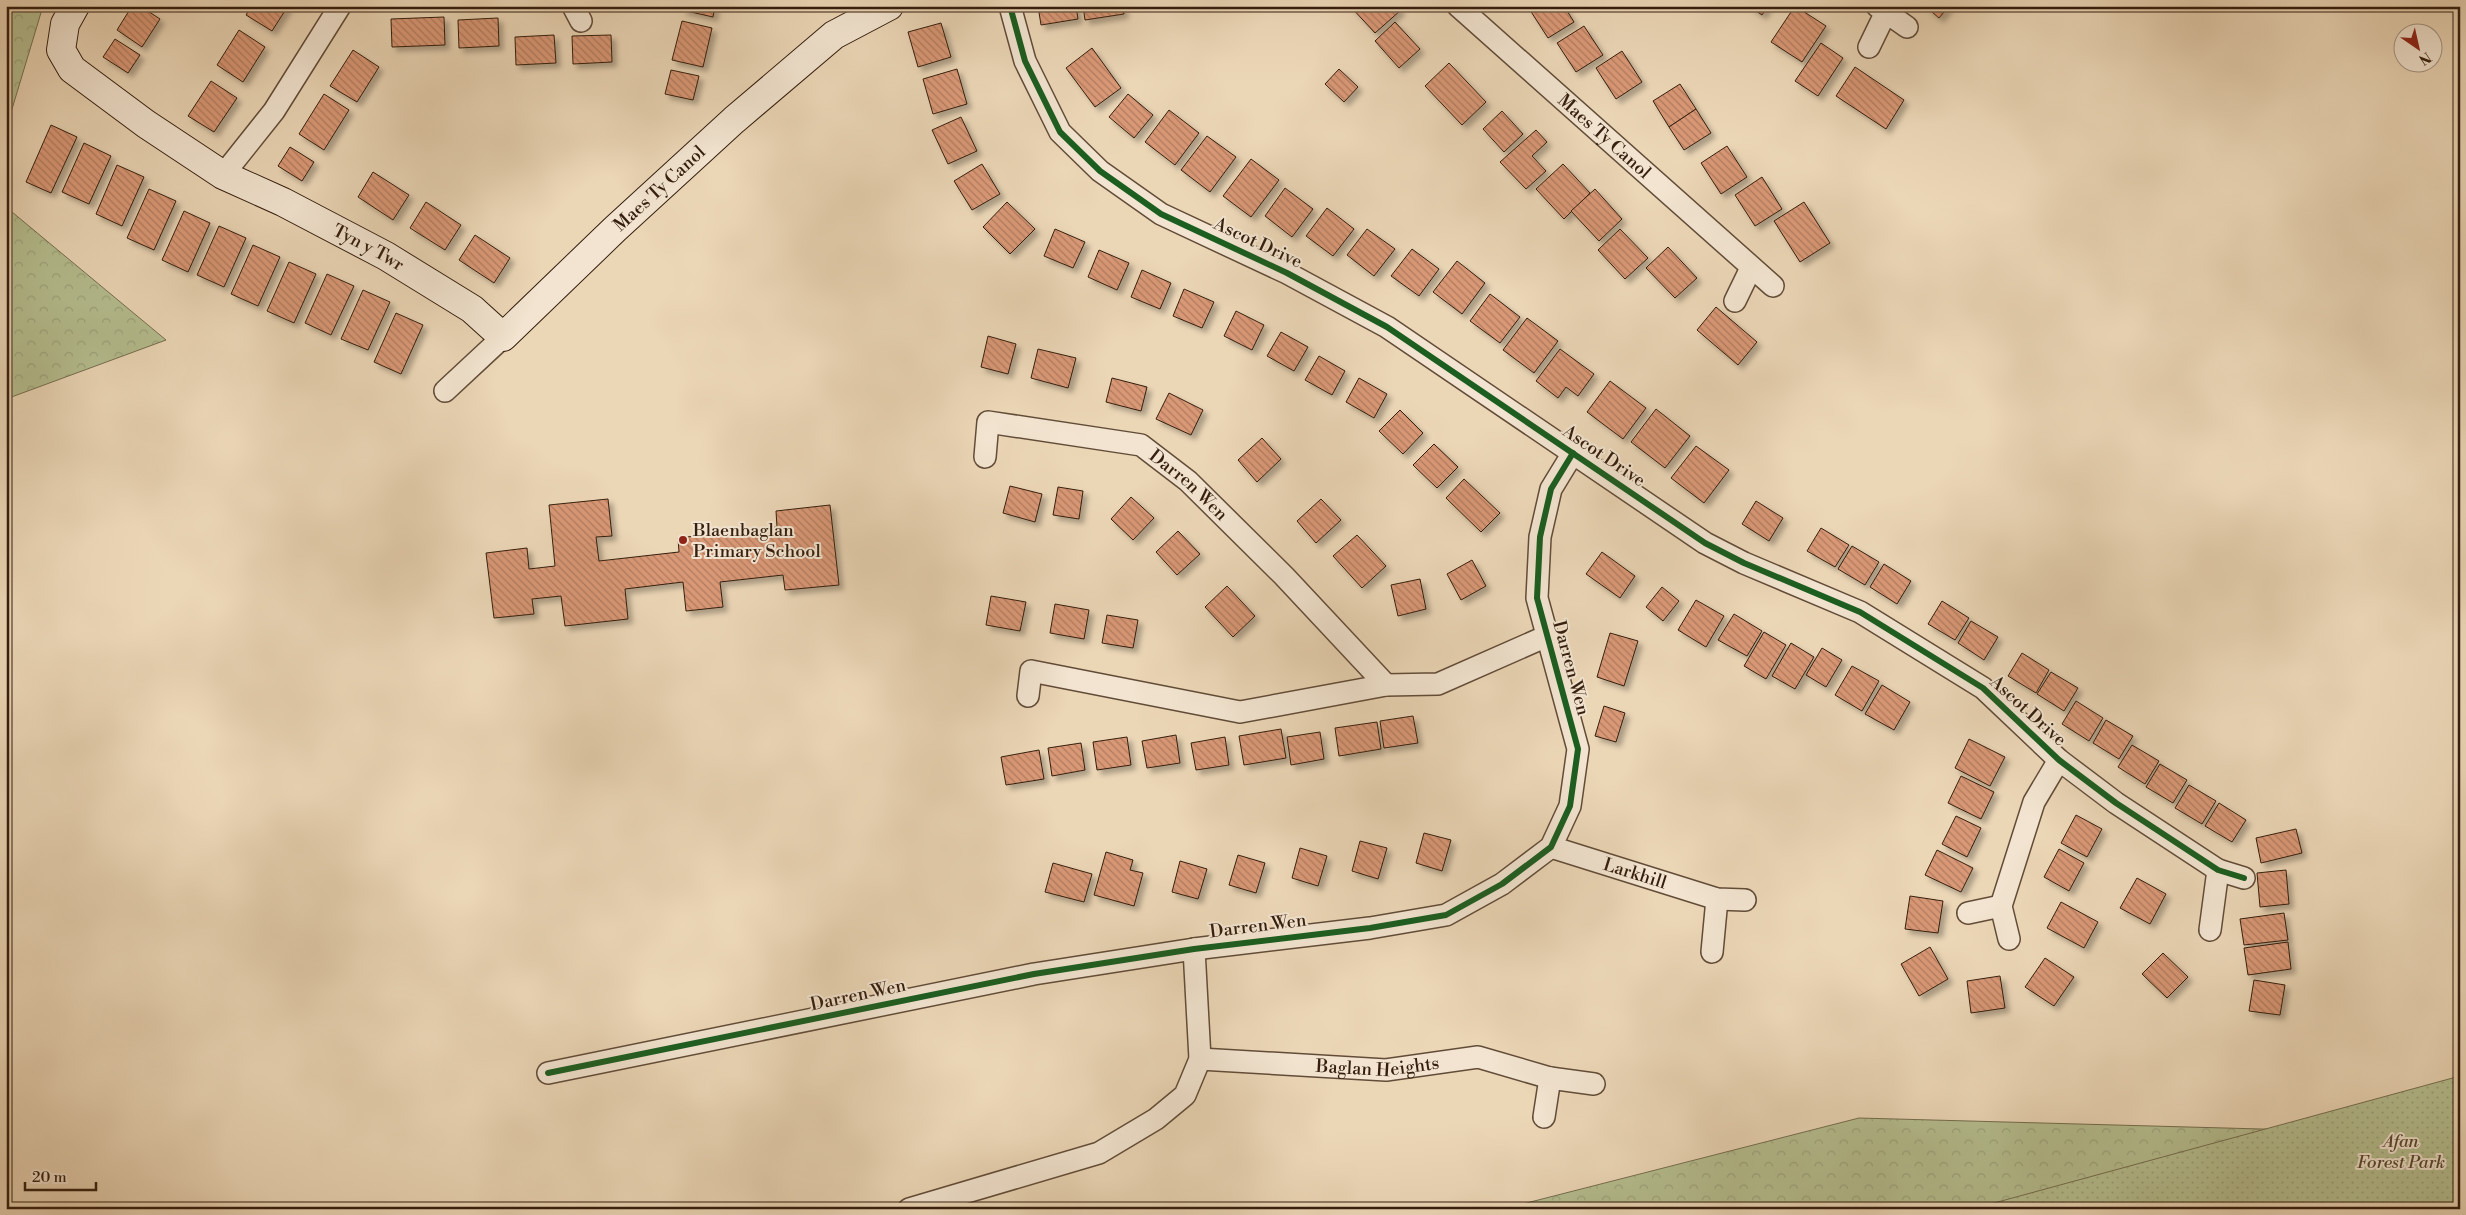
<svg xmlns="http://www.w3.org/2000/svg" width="2466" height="1215" font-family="'Libre Bodoni',serif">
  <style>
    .forest { fill: url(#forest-crowns); stroke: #756e4f }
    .park { fill: url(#park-dots); stroke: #756e4f }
    .building { fill: url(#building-back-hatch); stroke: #351e0e; filter: url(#shadow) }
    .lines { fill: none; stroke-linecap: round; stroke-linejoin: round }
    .street-casing { stroke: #624c38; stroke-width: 24 }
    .secondary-casing { stroke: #351e0e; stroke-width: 30 }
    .street { stroke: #f2e4d0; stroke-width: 21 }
    .secondary { stroke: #f2e4d0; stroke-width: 28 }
    .cycleway-casing { stroke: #f2e4d0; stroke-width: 9 }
    .cycleway { stroke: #1b5e20; stroke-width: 6 }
    .poi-dot { fill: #8f2418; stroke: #f2e4d0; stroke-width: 2 }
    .labels { text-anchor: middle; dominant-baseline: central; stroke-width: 4; stroke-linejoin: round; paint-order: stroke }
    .street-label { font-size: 18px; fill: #351e0e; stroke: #f2e4d0 }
    .poi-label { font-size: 18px; fill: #351e0e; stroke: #f2e4d0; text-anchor: start }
    .park-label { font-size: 18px; font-style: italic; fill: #55462e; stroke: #f2e4d0 }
  </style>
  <defs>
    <pattern id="forest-crowns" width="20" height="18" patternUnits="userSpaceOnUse" patternTransform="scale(1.25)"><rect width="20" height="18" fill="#b5be90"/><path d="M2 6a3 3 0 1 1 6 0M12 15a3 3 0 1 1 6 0" fill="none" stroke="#9ca37b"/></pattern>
    <pattern id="park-dots" width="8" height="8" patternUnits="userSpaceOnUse" patternTransform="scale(1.25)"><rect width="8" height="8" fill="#b5be90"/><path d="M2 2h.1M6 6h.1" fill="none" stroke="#9ca37b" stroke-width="1.8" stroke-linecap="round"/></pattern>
    <pattern id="building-back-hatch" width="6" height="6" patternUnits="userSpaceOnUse" patternTransform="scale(1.25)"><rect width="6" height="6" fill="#d99876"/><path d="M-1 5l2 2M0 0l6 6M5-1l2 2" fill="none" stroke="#b17b5f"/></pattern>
    <filter id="shadow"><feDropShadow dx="4.5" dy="4.5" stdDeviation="2.5" flood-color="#0004"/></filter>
  </defs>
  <rect width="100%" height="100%" fill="#ebd6b6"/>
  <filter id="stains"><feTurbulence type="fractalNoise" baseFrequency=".004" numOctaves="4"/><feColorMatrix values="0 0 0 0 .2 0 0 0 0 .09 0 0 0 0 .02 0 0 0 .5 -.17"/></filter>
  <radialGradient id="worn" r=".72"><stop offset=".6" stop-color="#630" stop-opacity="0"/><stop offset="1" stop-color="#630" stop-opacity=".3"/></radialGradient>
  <g class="forest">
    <path d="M 6,6 L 43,6 L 6,129 Z"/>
    <path d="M 6,207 L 166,340 L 6,399 Z"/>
    <path d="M 1859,1118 L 2444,1134 L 2460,1209 L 1503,1209 Z"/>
  </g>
  <path class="park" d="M 2460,1076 L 2460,1209 L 1972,1209 Z"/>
  <g class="building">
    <path d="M 132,6 L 140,6 L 160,19 L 142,47 L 117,30 Z"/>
    <path d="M 251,6 L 288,6 L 272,31 L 246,15 Z"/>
    <path d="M 683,6 L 715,6 L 713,17 L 682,10 Z"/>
    <path d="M 1038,6 L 1076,6 L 1078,19 L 1041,25 Z"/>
    <path d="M 1083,6 L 1123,6 L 1124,14 L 1085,20 Z"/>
    <path d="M 1350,6 L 1397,6 L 1401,10 L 1375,33 Z"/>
    <path d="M 1564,6 L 1574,22 L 1548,38 L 1528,7 Z"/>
    <path d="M 1749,6 L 1768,6 L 1762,15 Z"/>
    <path d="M 1795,6 L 1826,26 L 1802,62 L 1771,42 Z"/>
    <path d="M 1925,6 L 1949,6 L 1939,18 Z"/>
    <path d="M 444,17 L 445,45 L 392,47 L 391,19 Z"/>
    <path d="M 498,18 L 499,46 L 459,48 L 458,20 Z"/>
    <path d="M 682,21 L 712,28 L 703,67 L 672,60 Z"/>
    <path d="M 1395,22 L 1420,49 L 1399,68 L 1375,41 Z"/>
    <path d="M 941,23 L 951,57 L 918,67 L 908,32 Z"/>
    <path d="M 1584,26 L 1603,55 L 1576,72 L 1557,43 Z"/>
    <path d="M 239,30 L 265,47 L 243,82 L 217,65 Z"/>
    <path d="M 554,35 L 556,63 L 516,65 L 515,37 Z"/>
    <path d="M 611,35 L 612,62 L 573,64 L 572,36 Z"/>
    <path d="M 115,39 L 140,55 L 128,73 L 103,57 Z"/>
    <path d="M 1821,43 L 1843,58 L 1818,96 L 1795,81 Z"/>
    <path d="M 1092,48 L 1121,88 L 1095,107 L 1066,68 Z"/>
    <path d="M 353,50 L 379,67 L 357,102 L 330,86 Z"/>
    <path d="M 1622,51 L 1642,82 L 1616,99 L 1596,68 Z"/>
    <path d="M 1449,63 L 1486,102 L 1462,125 L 1425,86 Z"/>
    <path d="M 1855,67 L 1904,100 L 1886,129 L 1836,96 Z"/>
    <path d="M 957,69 L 967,104 L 933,114 L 923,79 Z"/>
    <path d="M 1339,69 L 1358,87 L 1344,102 L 1325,84 Z"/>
    <path d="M 671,70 L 699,76 L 693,100 L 665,94 Z"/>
    <path d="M 211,81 L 237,98 L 214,132 L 188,116 Z"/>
    <path d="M 1680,84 L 1696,109 L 1669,127 L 1653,101 Z"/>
    <path d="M 324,94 L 349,110 L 324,150 L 299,134 Z"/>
    <path d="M 1128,94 L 1153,115 L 1134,138 L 1109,117 Z"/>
    <path d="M 1696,109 L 1711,133 L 1684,150 L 1669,127 Z"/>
    <path d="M 1169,110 L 1199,133 L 1175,165 L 1145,142 Z"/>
    <path d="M 1502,111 L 1523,134 L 1504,152 L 1483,129 Z"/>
    <path d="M 961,117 L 977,151 L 948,164 L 932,130 Z"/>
    <path d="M 51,125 L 77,137 L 51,193 L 26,182 Z"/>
    <path d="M 1536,130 L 1547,142 L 1532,156 L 1546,171 L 1526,189 L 1500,162 Z"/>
    <path d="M 1207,136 L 1236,157 L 1210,192 L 1181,170 Z"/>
    <path d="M 84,143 L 111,156 L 89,204 L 62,192 Z"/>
    <path d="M 1727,146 L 1747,177 L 1721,194 L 1701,163 Z"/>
    <path d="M 290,147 L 314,162 L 302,181 L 278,166 Z"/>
    <path d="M 1251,159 L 1279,180 L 1251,217 L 1223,196 Z"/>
    <path d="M 982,164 L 1000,194 L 972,210 L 954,181 Z"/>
    <path d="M 1563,164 L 1590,193 L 1564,219 L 1536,189 Z"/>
    <path d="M 117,165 L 144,177 L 122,226 L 96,214 Z"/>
    <path d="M 373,172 L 409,195 L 393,220 L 358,197 Z"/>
    <path d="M 1762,177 L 1782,209 L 1755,226 L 1735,195 Z"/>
    <path d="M 1285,188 L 1313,209 L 1292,237 L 1265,216 Z"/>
    <path d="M 149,189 L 176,201 L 154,250 L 127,238 Z"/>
    <path d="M 1595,189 L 1622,219 L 1599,241 L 1571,211 Z"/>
    <path d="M 426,202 L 461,225 L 445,250 L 410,228 Z"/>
    <path d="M 1007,202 L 1035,229 L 1010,254 L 983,227 Z"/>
    <path d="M 1804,202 L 1830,243 L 1800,262 L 1774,221 Z"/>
    <path d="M 1327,208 L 1354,229 L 1333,256 L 1306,236 Z"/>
    <path d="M 184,211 L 210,223 L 188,272 L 162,260 Z"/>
    <path d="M 219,226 L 246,238 L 224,287 L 197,275 Z"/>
    <path d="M 1055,229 L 1085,242 L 1073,268 L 1044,256 Z"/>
    <path d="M 1367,229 L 1395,249 L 1374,276 L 1347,255 Z"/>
    <path d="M 1620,229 L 1648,258 L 1625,279 L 1598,250 Z"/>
    <path d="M 475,235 L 510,258 L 494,283 L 459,260 Z"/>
    <path d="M 253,245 L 280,257 L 258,306 L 231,294 Z"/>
    <path d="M 1668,247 L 1697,278 L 1675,298 L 1646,268 Z"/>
    <path d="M 1412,249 L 1439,269 L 1419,296 L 1391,276 Z"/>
    <path d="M 1099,250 L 1129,263 L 1117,290 L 1088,277 Z"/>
    <path d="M 1457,261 L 1485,283 L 1462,314 L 1433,292 Z"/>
    <path d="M 289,262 L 316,274 L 294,323 L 267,311 Z"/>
    <path d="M 1142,270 L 1171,283 L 1160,309 L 1131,297 Z"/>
    <path d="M 327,274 L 354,286 L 331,335 L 305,323 Z"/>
    <path d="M 1184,289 L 1214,302 L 1202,328 L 1173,316 Z"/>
    <path d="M 363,290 L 390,302 L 368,350 L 341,339 Z"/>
    <path d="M 1490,294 L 1520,317 L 1500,343 L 1470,321 Z"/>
    <path d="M 1716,307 L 1757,342 L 1738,365 L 1697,330 Z"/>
    <path d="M 1236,311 L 1264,325 L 1252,350 L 1224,336 Z"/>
    <path d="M 396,313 L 423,325 L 401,374 L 374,362 Z"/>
    <path d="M 1527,318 L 1558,341 L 1534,373 L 1503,350 Z"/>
    <path d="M 1281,332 L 1308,347 L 1294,371 L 1267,356 Z"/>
    <path d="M 988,336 L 1016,344 L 1008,374 L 981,367 Z"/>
    <path d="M 1038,349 L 1076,358 L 1068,388 L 1031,378 Z"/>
    <path d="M 1560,349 L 1594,374 L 1578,396 L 1566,387 L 1558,398 L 1536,381 Z"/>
    <path d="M 1319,356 L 1345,371 L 1332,395 L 1305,380 Z"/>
    <path d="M 1112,378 L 1147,387 L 1141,411 L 1106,402 Z"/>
    <path d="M 1359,378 L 1387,394 L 1374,418 L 1346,402 Z"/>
    <path d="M 1610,381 L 1646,408 L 1623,439 L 1587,412 Z"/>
    <path d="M 1169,393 L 1203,410 L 1191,435 L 1156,419 Z"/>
    <path d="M 1656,409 L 1690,436 L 1665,468 L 1631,442 Z"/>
    <path d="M 1400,410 L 1423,433 L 1403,454 L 1379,431 Z"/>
    <path d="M 1262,438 L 1281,459 L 1257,482 L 1238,460 Z"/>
    <path d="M 1434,444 L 1458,467 L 1437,488 L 1413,465 Z"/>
    <path d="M 1696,446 L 1729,470 L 1704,503 L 1671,478 Z"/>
    <path d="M 1464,479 L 1500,513 L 1481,532 L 1446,498 Z"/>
    <path d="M 1010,486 L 1042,494 L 1035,522 L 1003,513 Z"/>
    <path d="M 1058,487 L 1083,491 L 1079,519 L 1053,515 Z"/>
    <path d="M 1131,497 L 1154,518 L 1133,540 L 1111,519 Z"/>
    <path d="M 608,499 L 612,536 L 596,537 L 599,561 L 679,552 L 678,538 L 777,527 L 776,511 L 830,505 L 839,585 L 785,590 L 783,575 L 720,582 L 723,607 L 686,611 L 683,582 L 625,589 L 628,619 L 565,626 L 561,596 L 532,599 L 534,614 L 494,618 L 486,553 L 527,548 L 529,569 L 555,566 L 549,505 Z"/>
    <path d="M 1321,499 L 1341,520 L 1316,543 L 1297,521 Z"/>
    <path d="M 1756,501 L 1783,518 L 1769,541 L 1742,524 Z"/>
    <path d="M 1821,528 L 1849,545 L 1835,567 L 1807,551 Z"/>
    <path d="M 1178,531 L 1200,554 L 1177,575 L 1156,552 Z"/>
    <path d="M 1357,535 L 1386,566 L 1362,588 L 1333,556 Z"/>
    <path d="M 1852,546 L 1879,562 L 1865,585 L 1838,569 Z"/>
    <path d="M 1602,552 L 1635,576 L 1620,598 L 1586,574 Z"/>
    <path d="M 1472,560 L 1486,586 L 1461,600 L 1447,574 Z"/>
    <path d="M 1884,564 L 1911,581 L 1897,604 L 1870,587 Z"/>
    <path d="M 1420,579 L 1426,609 L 1398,616 L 1391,585 Z"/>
    <path d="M 1227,586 L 1255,616 L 1233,637 L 1205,607 Z"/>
    <path d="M 1662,587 L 1679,601 L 1663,621 L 1646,607 Z"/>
    <path d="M 991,596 L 1026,602 L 1020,631 L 986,625 Z"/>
    <path d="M 1696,600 L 1724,616 L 1706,647 L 1678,630 Z"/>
    <path d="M 1942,601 L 1969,618 L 1955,640 L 1928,624 Z"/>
    <path d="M 1055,604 L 1089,610 L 1084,639 L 1050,633 Z"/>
    <path d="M 1734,614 L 1762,631 L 1747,656 L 1718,640 Z"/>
    <path d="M 1107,615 L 1138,620 L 1133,648 L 1102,643 Z"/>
    <path d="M 1971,621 L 1998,637 L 1984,660 L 1958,643 Z"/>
    <path d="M 1764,632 L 1786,645 L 1766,679 L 1744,666 Z"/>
    <path d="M 1610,633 L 1638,641 L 1624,686 L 1597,677 Z"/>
    <path d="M 1791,643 L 1814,657 L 1795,689 L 1772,676 Z"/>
    <path d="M 1822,648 L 1842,660 L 1826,687 L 1806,675 Z"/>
    <path d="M 2022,653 L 2049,670 L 2036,693 L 2008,676 Z"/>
    <path d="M 1852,666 L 1879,681 L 1862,711 L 1835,695 Z"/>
    <path d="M 2051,672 L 2078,688 L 2064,711 L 2037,694 Z"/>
    <path d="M 1882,685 L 1910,702 L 1894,730 L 1865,714 Z"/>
    <path d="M 2076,701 L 2103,718 L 2089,741 L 2062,724 Z"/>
    <path d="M 1604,706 L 1625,713 L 1616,742 L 1595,736 Z"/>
    <path d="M 1413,716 L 1418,743 L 1384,748 L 1380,721 Z"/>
    <path d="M 2106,720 L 2133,736 L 2119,759 L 2093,743 Z"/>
    <path d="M 1377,722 L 1381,749 L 1339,756 L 1335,728 Z"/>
    <path d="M 1281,729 L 1286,758 L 1244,765 L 1239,736 Z"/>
    <path d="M 1320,732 L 1324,759 L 1291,765 L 1287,737 Z"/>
    <path d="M 1176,735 L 1180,763 L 1147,768 L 1142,741 Z"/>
    <path d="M 1127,737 L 1131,765 L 1097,770 L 1093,742 Z"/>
    <path d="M 1225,737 L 1229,765 L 1196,770 L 1191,743 Z"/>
    <path d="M 1969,739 L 2005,757 L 1990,786 L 1955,768 Z"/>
    <path d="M 1081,743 L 1085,770 L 1052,776 L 1048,748 Z"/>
    <path d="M 2132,745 L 2159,761 L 2145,784 L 2118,767 Z"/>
    <path d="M 1039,750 L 1044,779 L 1006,785 L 1001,757 Z"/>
    <path d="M 2160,764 L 2187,780 L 2173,803 L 2146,787 Z"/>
    <path d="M 1961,776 L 1994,792 L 1981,819 L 1948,803 Z"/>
    <path d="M 2189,785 L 2216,801 L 2202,824 L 2175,808 Z"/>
    <path d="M 2219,803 L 2246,820 L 2232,842 L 2205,826 Z"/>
    <path d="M 2076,815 L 2102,829 L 2087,857 L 2061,843 Z"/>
    <path d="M 1956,816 L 1981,828 L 1967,857 L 1942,844 Z"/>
    <path d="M 2296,829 L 2302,853 L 2261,863 L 2256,838 Z"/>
    <path d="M 1424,833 L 1451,840 L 1442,871 L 1416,863 Z"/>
    <path d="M 1360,841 L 1387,848 L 1378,879 L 1352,871 Z"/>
    <path d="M 1300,848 L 1327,856 L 1318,886 L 1292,878 Z"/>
    <path d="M 2059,849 L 2084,863 L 2069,891 L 2044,877 Z"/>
    <path d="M 1937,850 L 1973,868 L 1961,892 L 1925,875 Z"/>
    <path d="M 1106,852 L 1133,860 L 1130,870 L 1143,873 L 1134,906 L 1094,895 Z"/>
    <path d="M 1238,855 L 1265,863 L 1256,893 L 1229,885 Z"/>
    <path d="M 1180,861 L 1207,869 L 1198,899 L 1172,892 Z"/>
    <path d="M 1053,863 L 1092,874 L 1084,902 L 1045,892 Z"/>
    <path d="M 2286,870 L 2289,904 L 2260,907 L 2257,873 Z"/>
    <path d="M 2137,878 L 2166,894 L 2150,924 L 2120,908 Z"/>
    <path d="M 1910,896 L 1943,901 L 1938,933 L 1905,929 Z"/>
    <path d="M 2061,902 L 2098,922 L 2084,948 L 2047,928 Z"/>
    <path d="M 2284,913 L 2288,940 L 2244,945 L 2240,919 Z"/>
    <path d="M 2288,942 L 2291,969 L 2248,975 L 2244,948 Z"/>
    <path d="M 1930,947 L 1948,979 L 1919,996 L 1901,964 Z"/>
    <path d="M 2163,953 L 2188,977 L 2167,998 L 2142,974 Z"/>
    <path d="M 2045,958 L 2074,977 L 2054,1006 L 2025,987 Z"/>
    <path d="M 2000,976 L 2005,1008 L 1971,1013 L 1967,981 Z"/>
    <path d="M 2254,980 L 2285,985 L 2280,1015 L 2249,1011 Z"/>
  </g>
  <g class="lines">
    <defs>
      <g id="street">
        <path d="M 573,6 L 581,21"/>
        <path d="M 1010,6 L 1025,61 L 1060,132 L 1100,171 L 1161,214 L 1287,273 L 1387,327 L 1705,543 L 1744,563 L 1860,612 L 1983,688 L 2059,760 L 2116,803 L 2218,870 L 2244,878"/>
        <path id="s1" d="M 1458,6 L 1773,286"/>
        <path d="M 1877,6 L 1907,27"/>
        <path d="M 1869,47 L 1885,14"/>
        <path d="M 223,175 L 274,111 L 340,6"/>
        <path d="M 1735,301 L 1751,268"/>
        <path d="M 445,391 L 503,337"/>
        <path id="s2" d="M 985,457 L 988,422 L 1141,445 L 1188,481 L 1284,576 L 1386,685"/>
        <path d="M 1028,696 L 1031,671 L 1240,712 L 1386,685 L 1438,684 L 1547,636"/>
        <path id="s3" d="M 1551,847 L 1717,899 L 1745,900"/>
        <path d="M 1968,913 L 2001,906"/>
        <path d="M 2210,930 L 2218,870"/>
        <path d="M 2009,939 L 2001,906 L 2034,802 L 2059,760"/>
        <path d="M 1712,952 L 1717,899"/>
        <path id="s4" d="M 1200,1059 L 1386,1070 L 1478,1057 L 1550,1078 L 1594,1084"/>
        <path d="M 548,1073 L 1034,974 L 1194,949 L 1370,928 L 1446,915 L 1502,884 L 1551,847 L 1570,806 L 1578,749 L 1537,598 L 1540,537 L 1551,489 L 1573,453"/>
        <path d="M 1544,1117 L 1550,1078"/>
        <path d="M 909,1209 L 1099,1153 L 1156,1119 L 1185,1095 L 1200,1059 L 1194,949"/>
      </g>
      <g id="secondary">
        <path id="s5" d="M 75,6 L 65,24 L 61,50 L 72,69 L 146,124 L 223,175 L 283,202 L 386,256 L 472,309 L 503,337 L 615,229 L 734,120 L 834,35 L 889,6"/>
      </g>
    </defs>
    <use href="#street" class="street-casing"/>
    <use href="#secondary" class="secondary-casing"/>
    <use href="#street" class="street"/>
    <use href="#secondary" class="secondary"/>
    <defs>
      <g id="cycleway">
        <path d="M 1010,6 L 1025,61 L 1060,132 L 1100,171 L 1161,214 L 1287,273 L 1387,327 L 1705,543 L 1744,563 L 1860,612 L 1983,688 L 2059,760 L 2116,803 L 2218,870 L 2244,878"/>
        <path d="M 548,1073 L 1034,974 L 1194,949 L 1370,928 L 1446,915 L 1502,884 L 1551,847 L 1570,806 L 1578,749 L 1537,598 L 1540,537 L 1551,489 L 1573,453"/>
      </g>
    </defs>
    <use href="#cycleway" class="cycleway-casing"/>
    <use href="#cycleway" class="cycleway"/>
  </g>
  <circle class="poi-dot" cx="683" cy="540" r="5"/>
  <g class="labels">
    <g class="street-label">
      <text stroke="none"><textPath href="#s1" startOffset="196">Maes Ty Canol</textPath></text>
      <text stroke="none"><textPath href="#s5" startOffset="794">Maes Ty Canol</textPath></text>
      <text transform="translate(1258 243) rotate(25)">Ascot Drive</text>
      <text stroke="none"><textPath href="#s5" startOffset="416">Tyn y Twr</textPath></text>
      <text transform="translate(1604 456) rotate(34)">Ascot Drive</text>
      <text stroke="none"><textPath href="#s2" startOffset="252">Darren Wen</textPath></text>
      <text transform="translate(1571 668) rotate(75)">Darren Wen</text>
      <text transform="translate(2028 711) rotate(42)">Ascot Drive</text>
      <text stroke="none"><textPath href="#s3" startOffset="88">Larkhill</textPath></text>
      <text transform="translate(1258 926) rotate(-7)">Darren Wen</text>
      <text transform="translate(858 995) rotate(-12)">Darren Wen</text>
      <text stroke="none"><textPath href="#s4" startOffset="178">Baglan Heights</textPath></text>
    </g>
    <g class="poi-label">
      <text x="693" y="530">Blaenbaglan<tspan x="693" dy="21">Primary School</tspan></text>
    </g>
    <g class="park-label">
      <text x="2401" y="1141">Afan<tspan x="2401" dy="21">Forest Park</tspan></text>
    </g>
  </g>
  <rect width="2466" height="1215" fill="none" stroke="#ebd6b6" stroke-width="25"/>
  <rect x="8" y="8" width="2451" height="1200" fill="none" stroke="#351e0e" stroke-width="2.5"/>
  <rect x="12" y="12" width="2441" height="1190" fill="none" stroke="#351e0e"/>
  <g transform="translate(2418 48) rotate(146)"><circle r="24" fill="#f2e4d0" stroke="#a69582"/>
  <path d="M0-4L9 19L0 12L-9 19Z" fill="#8f2418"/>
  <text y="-8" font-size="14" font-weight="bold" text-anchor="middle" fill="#351e0e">N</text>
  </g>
  <path d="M25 1182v8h71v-8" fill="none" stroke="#351e0e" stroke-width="2.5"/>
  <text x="32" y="1182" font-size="15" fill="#351e0e" stroke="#f2e4d0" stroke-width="4" paint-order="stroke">20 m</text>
  <rect width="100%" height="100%" filter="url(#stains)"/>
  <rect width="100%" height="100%" fill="url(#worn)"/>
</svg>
